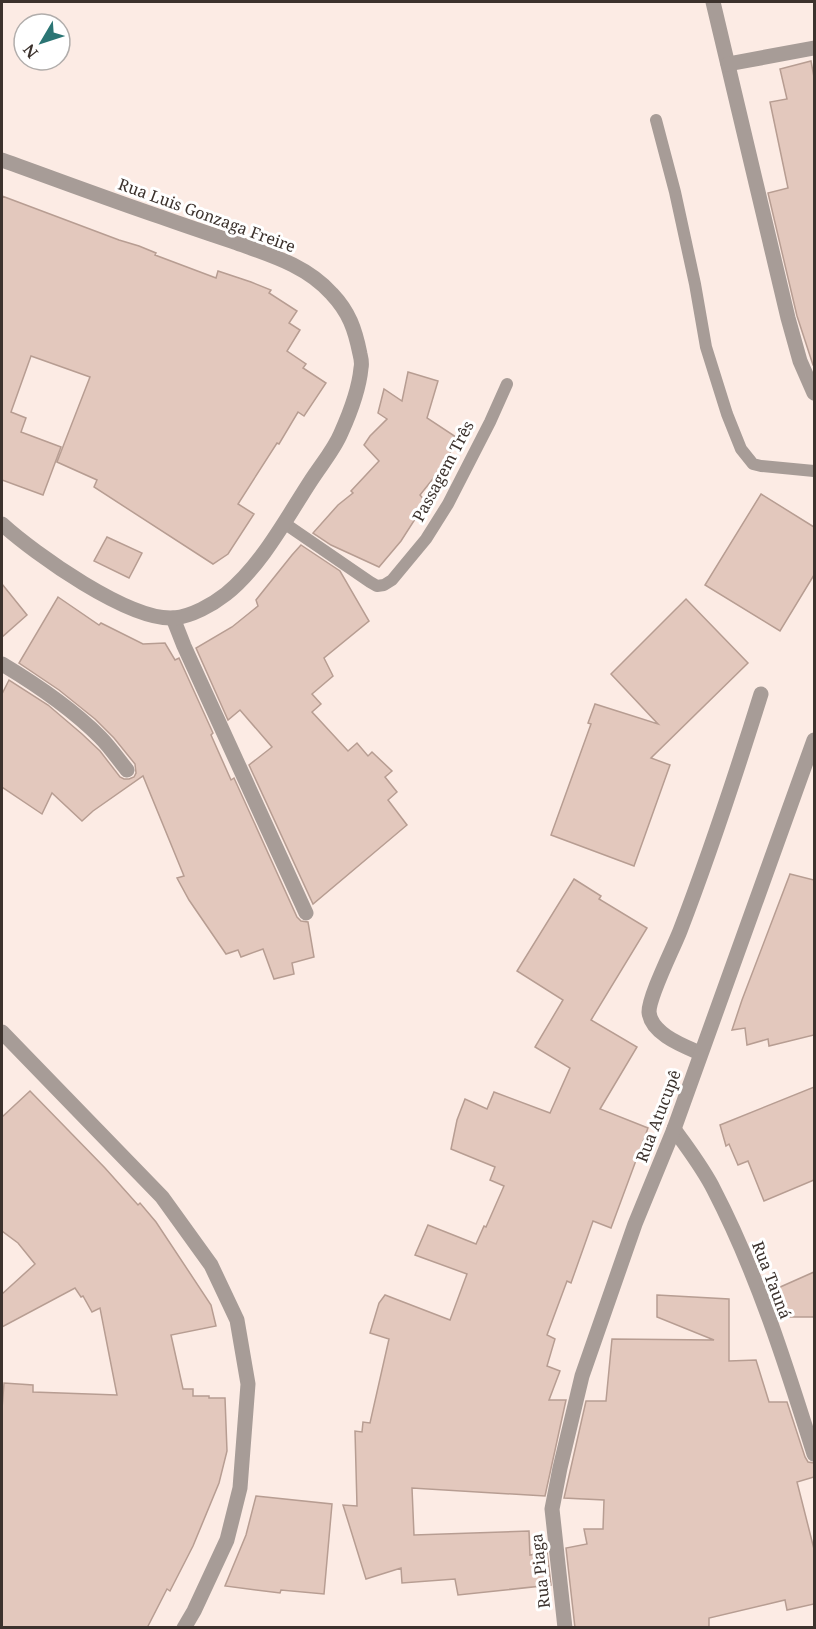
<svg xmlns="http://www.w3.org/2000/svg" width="816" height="1629" font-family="'Noto Serif',serif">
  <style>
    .building { fill: #e3c8bd; stroke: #b79d92; stroke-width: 1.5 }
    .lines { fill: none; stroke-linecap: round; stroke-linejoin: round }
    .service { stroke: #a79c97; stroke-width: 12 }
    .minor { stroke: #a79c97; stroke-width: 15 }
    .tertiary { stroke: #a79c97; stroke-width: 15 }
    .labels { text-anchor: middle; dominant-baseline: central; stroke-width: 6; stroke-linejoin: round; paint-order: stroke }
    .street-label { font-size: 16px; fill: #3c322d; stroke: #fff }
  </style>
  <rect width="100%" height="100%" fill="#fcebe4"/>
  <g class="building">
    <path d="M 811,61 L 814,77 L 814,365 L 813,365 L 797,316 L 768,193 L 788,188 L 770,102 L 787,99 L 780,69 Z"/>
    <path d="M 2,196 L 119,240 L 139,246 L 156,253 L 155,255 L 216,278 L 218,271 L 251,282 L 271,290 L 269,293 L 297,311 L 289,323 L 300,330 L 287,351 L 306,364 L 303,368 L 326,383 L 304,416 L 298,412 L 279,444 L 277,443 L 238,504 L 254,514 L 228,554 L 213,564 L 94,487 L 97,480 L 57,462 L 90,377 L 31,356 L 11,412 L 26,418 L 21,432 L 61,447 L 43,495 L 2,480 Z"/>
    <path d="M 408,372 L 438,381 L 427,418 L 459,439 L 436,475 L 420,495 L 426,502 L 401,541 L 379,567 L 331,545 L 313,533 L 338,505 L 353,493 L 351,491 L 379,461 L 364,445 L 370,436 L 387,419 L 378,413 L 384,389 L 402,401 Z"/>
    <path d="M 761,494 L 814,527 L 814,575 L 780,631 L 705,585 Z"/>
    <path d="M 107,537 L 142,553 L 129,578 L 94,561 Z"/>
    <path d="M 301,545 L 340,571 L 369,621 L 324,658 L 333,676 L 312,694 L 321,704 L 312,712 L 348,751 L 357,743 L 368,756 L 372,752 L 392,771 L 385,777 L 397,792 L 388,800 L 407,825 L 313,904 L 249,765 L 272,747 L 240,710 L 228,720 L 196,648 L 232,627 L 258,606 L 256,600 L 292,555 Z"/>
    <path d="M 2,584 L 27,615 L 2,637 Z"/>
    <path d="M 58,597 L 99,625 L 101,623 L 143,644 L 165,643 L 175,660 L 179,658 L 213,733 L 211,735 L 231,780 L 234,778 L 297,917 L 301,921 L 308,922 L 314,957 L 292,963 L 294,974 L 274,979 L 263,949 L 241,957 L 238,950 L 226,954 L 189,900 L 177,878 L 184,876 L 143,776 L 93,811 L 82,821 L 52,793 L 42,814 L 2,787 L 2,694 L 9,680 L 48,705 L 82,734 L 100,751 L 120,777 L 124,779 L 129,779 L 134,777 L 136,773 L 135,764 L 114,738 L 95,719 L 59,690 L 19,663 Z"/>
    <path d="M 686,599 L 748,663 L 651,758 L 670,765 L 634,866 L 551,835 L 591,724 L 588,723 L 595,704 L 658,724 L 611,674 Z"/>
    <path d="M 790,874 L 814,880 L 814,1035 L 769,1046 L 768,1039 L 747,1045 L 745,1028 L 732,1030 L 742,1000 Z"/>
    <path d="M 574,879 L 601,896 L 599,899 L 647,928 L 591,1020 L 637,1047 L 600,1109 L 648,1128 L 611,1228 L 593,1221 L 571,1283 L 567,1281 L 547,1335 L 555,1339 L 547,1366 L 560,1371 L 549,1400 L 566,1400 L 545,1496 L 412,1488 L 414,1535 L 529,1531 L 530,1555 L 547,1552 L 551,1585 L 458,1595 L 455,1579 L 402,1583 L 401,1568 L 366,1579 L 343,1505 L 357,1506 L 355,1431 L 362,1432 L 363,1422 L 370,1423 L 389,1339 L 370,1333 L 379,1303 L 385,1295 L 450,1320 L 467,1274 L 415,1255 L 428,1225 L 476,1244 L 484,1226 L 486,1227 L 504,1186 L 490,1180 L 495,1167 L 451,1149 L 457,1120 L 465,1099 L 487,1109 L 494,1092 L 550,1113 L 570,1068 L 535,1047 L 563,1000 L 517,971 Z"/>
    <path d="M 814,1087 L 814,1180 L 764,1201 L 748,1161 L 738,1165 L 729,1144 L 726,1146 L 720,1125 Z"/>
    <path d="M 30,1091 L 105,1168 L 138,1205 L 140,1203 L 156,1222 L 211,1305 L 216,1326 L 171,1335 L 183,1389 L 193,1389 L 193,1396 L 209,1396 L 209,1398 L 225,1398 L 227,1451 L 219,1483 L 193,1546 L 170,1591 L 167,1589 L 147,1628 L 2,1628 L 2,1409 L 4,1383 L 33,1385 L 33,1392 L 117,1395 L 100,1308 L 92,1312 L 83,1296 L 81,1297 L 75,1288 L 2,1327 L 2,1294 L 35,1264 L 18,1243 L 2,1231 L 2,1117 Z"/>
    <path d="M 814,1272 L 814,1317 L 788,1317 L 778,1288 Z"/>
    <path d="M 657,1295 L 729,1299 L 729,1361 L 756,1360 L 769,1402 L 787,1402 L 805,1457 L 808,1462 L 814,1463 L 814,1477 L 797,1482 L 814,1549 L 814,1604 L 787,1610 L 785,1600 L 709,1618 L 709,1628 L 575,1628 L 566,1548 L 587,1544 L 584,1529 L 603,1529 L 604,1500 L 564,1498 L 586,1401 L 606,1401 L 612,1339 L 714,1340 L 657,1317 Z"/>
    <path d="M 256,1496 L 332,1504 L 324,1594 L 281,1590 L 280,1593 L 225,1586 L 246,1535 Z"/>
  </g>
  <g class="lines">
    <g class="service">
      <path d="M 656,120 L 675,192 L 695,284 L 706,347 L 727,414 L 741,449 L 753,464 L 761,466 L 814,471"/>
      <path d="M 284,523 L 370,582 L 377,586 L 384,585 L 392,580 L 426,539 L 448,504 L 490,422 L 507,384"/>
    </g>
    <g class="minor">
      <path d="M 713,2 L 788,318 L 800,361 L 814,393"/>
      <path d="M 728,64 L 814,48"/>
      <path d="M 173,618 L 184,646 L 306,913"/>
      <path d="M 2,664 C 37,685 71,708 100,737 C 110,747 118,759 127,770"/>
      <path d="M 2,1032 L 162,1197 L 211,1265 L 237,1320 L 248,1384 L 240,1488 L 227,1540 L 194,1611 L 184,1628"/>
      <path d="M 700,1053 C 684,1046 651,1034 649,1012 C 649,996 673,949 680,931 C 710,853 736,774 761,694"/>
      <path d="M 674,1129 C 688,1149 703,1168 714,1190 C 757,1273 786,1365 814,1454"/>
      <path d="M 565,1628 L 552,1509 L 560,1468 L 582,1376 L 635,1224 L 674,1129 L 814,740"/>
    </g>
    <path class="tertiary" d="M 2,160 C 55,179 108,199 161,217 C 186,226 210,234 234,242 C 270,255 306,265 332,294 C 349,312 355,329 360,354 C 361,358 362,364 361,368 C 359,390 350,413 341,433 C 334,450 320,466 310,482 C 286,519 261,566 226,594 C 212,605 192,616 174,618 C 129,621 35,554 2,524"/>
  </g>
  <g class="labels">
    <g class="street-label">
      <text transform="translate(207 215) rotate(20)">Rua Luis Gonzaga Freire</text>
      <text transform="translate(443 471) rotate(-62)">Passagem Três</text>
      <text transform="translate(658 1116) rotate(-69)">Rua Atucupê</text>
      <text transform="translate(772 1280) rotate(69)">Rua Tauná</text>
      <text transform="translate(540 1571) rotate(-96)">Rua Piaga</text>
    </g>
  </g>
  <rect width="816" height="1629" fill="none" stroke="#3c322d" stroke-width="6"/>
  <g transform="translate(42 42) rotate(231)"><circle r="28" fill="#ffffff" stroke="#b1adab" stroke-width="1.5"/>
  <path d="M0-4.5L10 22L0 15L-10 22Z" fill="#2b7574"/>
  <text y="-9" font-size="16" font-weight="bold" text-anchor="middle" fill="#3c322d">N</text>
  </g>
</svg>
